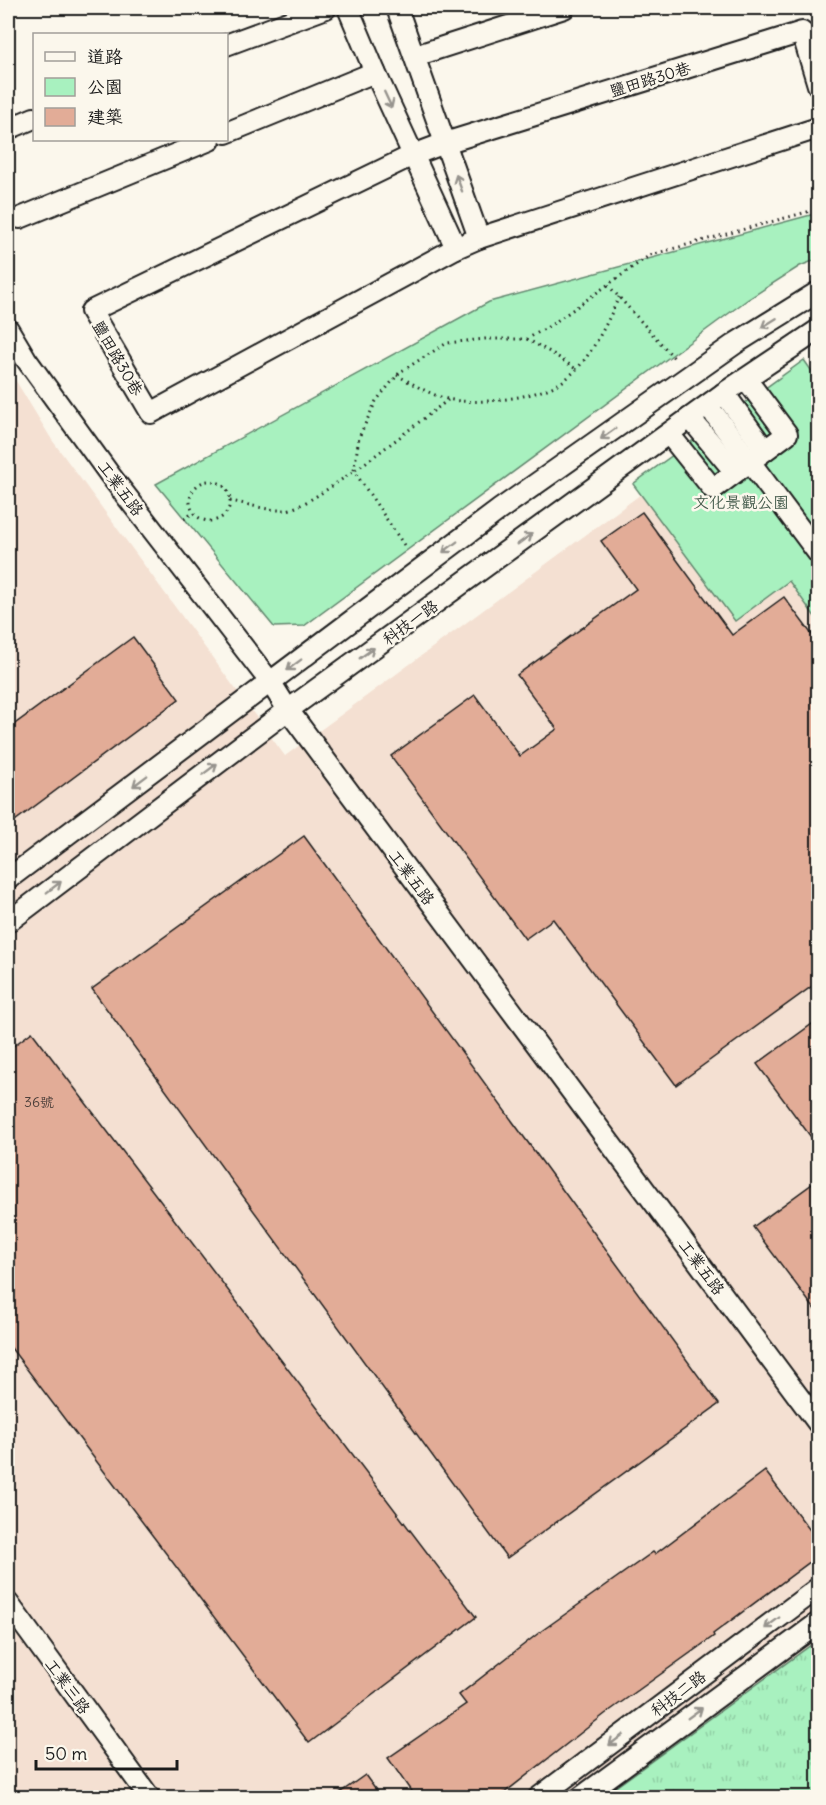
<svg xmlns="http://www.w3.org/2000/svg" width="826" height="1805" font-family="Delius,'LXGW WenKai TC',sans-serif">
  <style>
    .built { fill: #f4e0d2 }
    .grass { fill: url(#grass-tufts); stroke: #62866e; stroke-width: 1.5 }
    .park { fill: #a8f1bf; stroke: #62866e; stroke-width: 1.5 }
    .building { fill: #e2ac97; stroke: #1c1c1c; stroke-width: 1.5 }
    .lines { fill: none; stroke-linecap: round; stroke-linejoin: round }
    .minor-casing { stroke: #1c1c1c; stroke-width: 24 }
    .path { stroke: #1c1c1c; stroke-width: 3; stroke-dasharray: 1.5 4.5; stroke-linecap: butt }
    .minor { stroke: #fbf7ec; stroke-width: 20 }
    .oneway { stroke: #97948e }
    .labels { text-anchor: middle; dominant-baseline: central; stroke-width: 5; stroke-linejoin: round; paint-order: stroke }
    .number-label { font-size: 14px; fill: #4e403b }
    .street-label { font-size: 16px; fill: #1c1c1c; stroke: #fbf7ec }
    .park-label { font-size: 16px; fill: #465c4d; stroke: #fbf7ec }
  </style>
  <defs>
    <pattern id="grass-tufts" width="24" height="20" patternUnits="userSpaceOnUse" patternTransform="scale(1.5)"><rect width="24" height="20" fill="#a8f1bf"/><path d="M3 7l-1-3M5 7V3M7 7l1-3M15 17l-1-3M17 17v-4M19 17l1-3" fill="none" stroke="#90cea4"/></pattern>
  </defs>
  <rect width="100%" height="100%" fill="#fbf7ec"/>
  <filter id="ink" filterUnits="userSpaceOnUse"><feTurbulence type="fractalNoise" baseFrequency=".0167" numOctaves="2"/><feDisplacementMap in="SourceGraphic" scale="12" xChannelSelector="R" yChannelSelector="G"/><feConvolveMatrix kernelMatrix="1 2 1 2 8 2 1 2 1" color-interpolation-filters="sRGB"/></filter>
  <g filter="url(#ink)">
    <path class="built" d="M 818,364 L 818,1797 L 8,1797 L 8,368 L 52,440 L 285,756 Z"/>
    <path class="grass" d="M 818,1640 L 818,1797 L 602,1797 Z"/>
    <g class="park">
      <path d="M 818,213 L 818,259 L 800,266 L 747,300 L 304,626 L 274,627 L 156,484 L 489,302 Z"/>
      <path d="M 804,360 L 818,380 L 818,621 L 789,581 L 735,621 L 633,484 Z"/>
    </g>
    <g class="building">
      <path d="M 642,512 L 732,635 L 784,597 L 819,644 L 819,981 L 676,1085 L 553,919 L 525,939 L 391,756 L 475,695 L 520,756 L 557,729 L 517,675 L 636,589 L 601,541 Z"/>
      <path d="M 133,637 L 179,699 L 8,826 L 8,729 Z"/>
      <path d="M 304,836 L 719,1404 L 507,1558 L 92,989 Z"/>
      <path d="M 819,1019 L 819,1148 L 757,1064 Z"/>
      <path d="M 32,1032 L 476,1617 L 309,1743 L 8,1344 L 8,1050 Z"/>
      <path d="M 819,1179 L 819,1315 L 753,1227 Z"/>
      <path d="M 765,1471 L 819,1542 L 819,1555 L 713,1634 L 714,1636 L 605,1714 L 499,1797 L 415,1797 L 388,1758 L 466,1704 L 459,1695 L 540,1632 L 653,1552 L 655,1554 Z"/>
      <path d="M 365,1775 L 381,1797 L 334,1797 Z"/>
    </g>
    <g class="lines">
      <defs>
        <g id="minor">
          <path d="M 348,8 L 375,72 L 456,248"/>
          <path d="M 397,8 L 479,238"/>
          <path d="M 226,45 L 326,8"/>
          <path d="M 415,56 L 564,8"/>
          <path d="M 818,85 L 802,32 L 445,143 L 413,155 L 91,311 L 151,413 L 456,248 L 479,238 L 818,128"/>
          <path d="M 8,129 L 34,118"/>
          <path d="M 226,133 L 375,72"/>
          <path d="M 20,218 L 210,140"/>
          <path d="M 8,329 L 26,359 L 110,475 L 271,683 L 288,710 L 818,1423"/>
          <path d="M 724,393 L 765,450"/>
          <path d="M 715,415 L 818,553"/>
          <path d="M 690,418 L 735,472"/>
          <path d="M 669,434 L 713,489 L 787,434 L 746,379"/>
          <path d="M 8,879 L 499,510 L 736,343 L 818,292"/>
          <path d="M 8,922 L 288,710 L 724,393 L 818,330"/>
          <path d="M 8,1603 L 150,1798"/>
          <path d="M 538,1798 L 818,1588"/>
          <path d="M 580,1798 L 818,1623"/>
        </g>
      </defs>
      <use href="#minor" class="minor-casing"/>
      <g class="path">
        <path d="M 608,285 L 675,359"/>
        <path d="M 527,339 L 555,355 L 576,369"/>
        <path d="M 397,375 C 413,384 429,394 447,399 C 477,406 543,398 567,378 C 590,360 607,323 619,297"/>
        <circle cx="210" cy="501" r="20"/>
        <path d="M 230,501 C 248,504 268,511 285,510 C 310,510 422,419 448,400"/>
        <path d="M 184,519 L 193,513"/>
        <path d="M 404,545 L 354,471 L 359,437 L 376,401 L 400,372 L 447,343 L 485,339 L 527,339 L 551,325 L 650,255 L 818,209"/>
      </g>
      <use href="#minor" class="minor"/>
    </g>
    <defs><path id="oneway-shaft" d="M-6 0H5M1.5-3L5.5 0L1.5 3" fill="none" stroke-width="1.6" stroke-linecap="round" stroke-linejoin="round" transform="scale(1.5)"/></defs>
    <g class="oneway">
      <use href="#oneway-shaft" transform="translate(388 100) rotate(65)"/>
      <use href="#oneway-shaft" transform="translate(459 183) rotate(-110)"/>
      <use href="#oneway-shaft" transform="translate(769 323) rotate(148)"/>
      <use href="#oneway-shaft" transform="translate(608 434) rotate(145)"/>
      <use href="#oneway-shaft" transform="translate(525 539) rotate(-36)"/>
      <use href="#oneway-shaft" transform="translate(450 547) rotate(143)"/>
      <use href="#oneway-shaft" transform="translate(367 653) rotate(-36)"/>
      <use href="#oneway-shaft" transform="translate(294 665) rotate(143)"/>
      <use href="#oneway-shaft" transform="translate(210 769) rotate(-37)"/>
      <use href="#oneway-shaft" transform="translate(140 781) rotate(143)"/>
      <use href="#oneway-shaft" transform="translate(54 887) rotate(-37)"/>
      <use href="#oneway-shaft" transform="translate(772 1623) rotate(143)"/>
      <use href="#oneway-shaft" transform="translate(695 1713) rotate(-36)"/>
      <use href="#oneway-shaft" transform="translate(616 1740) rotate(143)"/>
    </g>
  </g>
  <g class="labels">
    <g class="number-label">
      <text x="39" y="1102">36號</text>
    </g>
    <g class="street-label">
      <text transform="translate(650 79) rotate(-17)">鹽田路30巷</text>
      <text transform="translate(118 358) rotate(60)">鹽田路30巷</text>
      <text transform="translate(121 488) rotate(53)">工業五路</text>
      <text transform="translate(410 622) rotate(-36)">科技一路</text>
      <text transform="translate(412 877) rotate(53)">工業五路</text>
      <text transform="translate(702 1267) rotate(53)">工業五路</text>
      <text transform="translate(68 1686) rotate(54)">工業三路</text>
      <text transform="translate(678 1693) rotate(-37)">科技二路</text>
    </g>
    <g class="park-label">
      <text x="741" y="502">文化景觀公園</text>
    </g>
  </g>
  <rect width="826" height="1805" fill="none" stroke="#fbf7ec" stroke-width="30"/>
  <rect x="15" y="15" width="796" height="1775" fill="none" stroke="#1c1c1c" stroke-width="2" filter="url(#ink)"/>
  <rect x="33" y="33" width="195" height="108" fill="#fbf7ec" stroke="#a29f99" stroke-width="1.5"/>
  <rect x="45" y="52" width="30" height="9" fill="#fbf7ec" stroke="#a29f99" stroke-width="1.5"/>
  <text x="87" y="63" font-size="18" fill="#1c1c1c">道路</text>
  <rect x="45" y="78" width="30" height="18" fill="#a8f1bf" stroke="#a29f99" stroke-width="1.5"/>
  <text x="87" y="93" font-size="18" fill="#1c1c1c">公園</text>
  <rect x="45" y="108" width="30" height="18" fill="#e2ac97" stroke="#a29f99" stroke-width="1.5"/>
  <text x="87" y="123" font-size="18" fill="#1c1c1c">建築</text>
  <path d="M36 1760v9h141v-9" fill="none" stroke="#1c1c1c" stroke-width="3"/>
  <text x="45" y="1760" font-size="18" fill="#1c1c1c" stroke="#fbf7ec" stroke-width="4.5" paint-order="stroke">50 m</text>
</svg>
